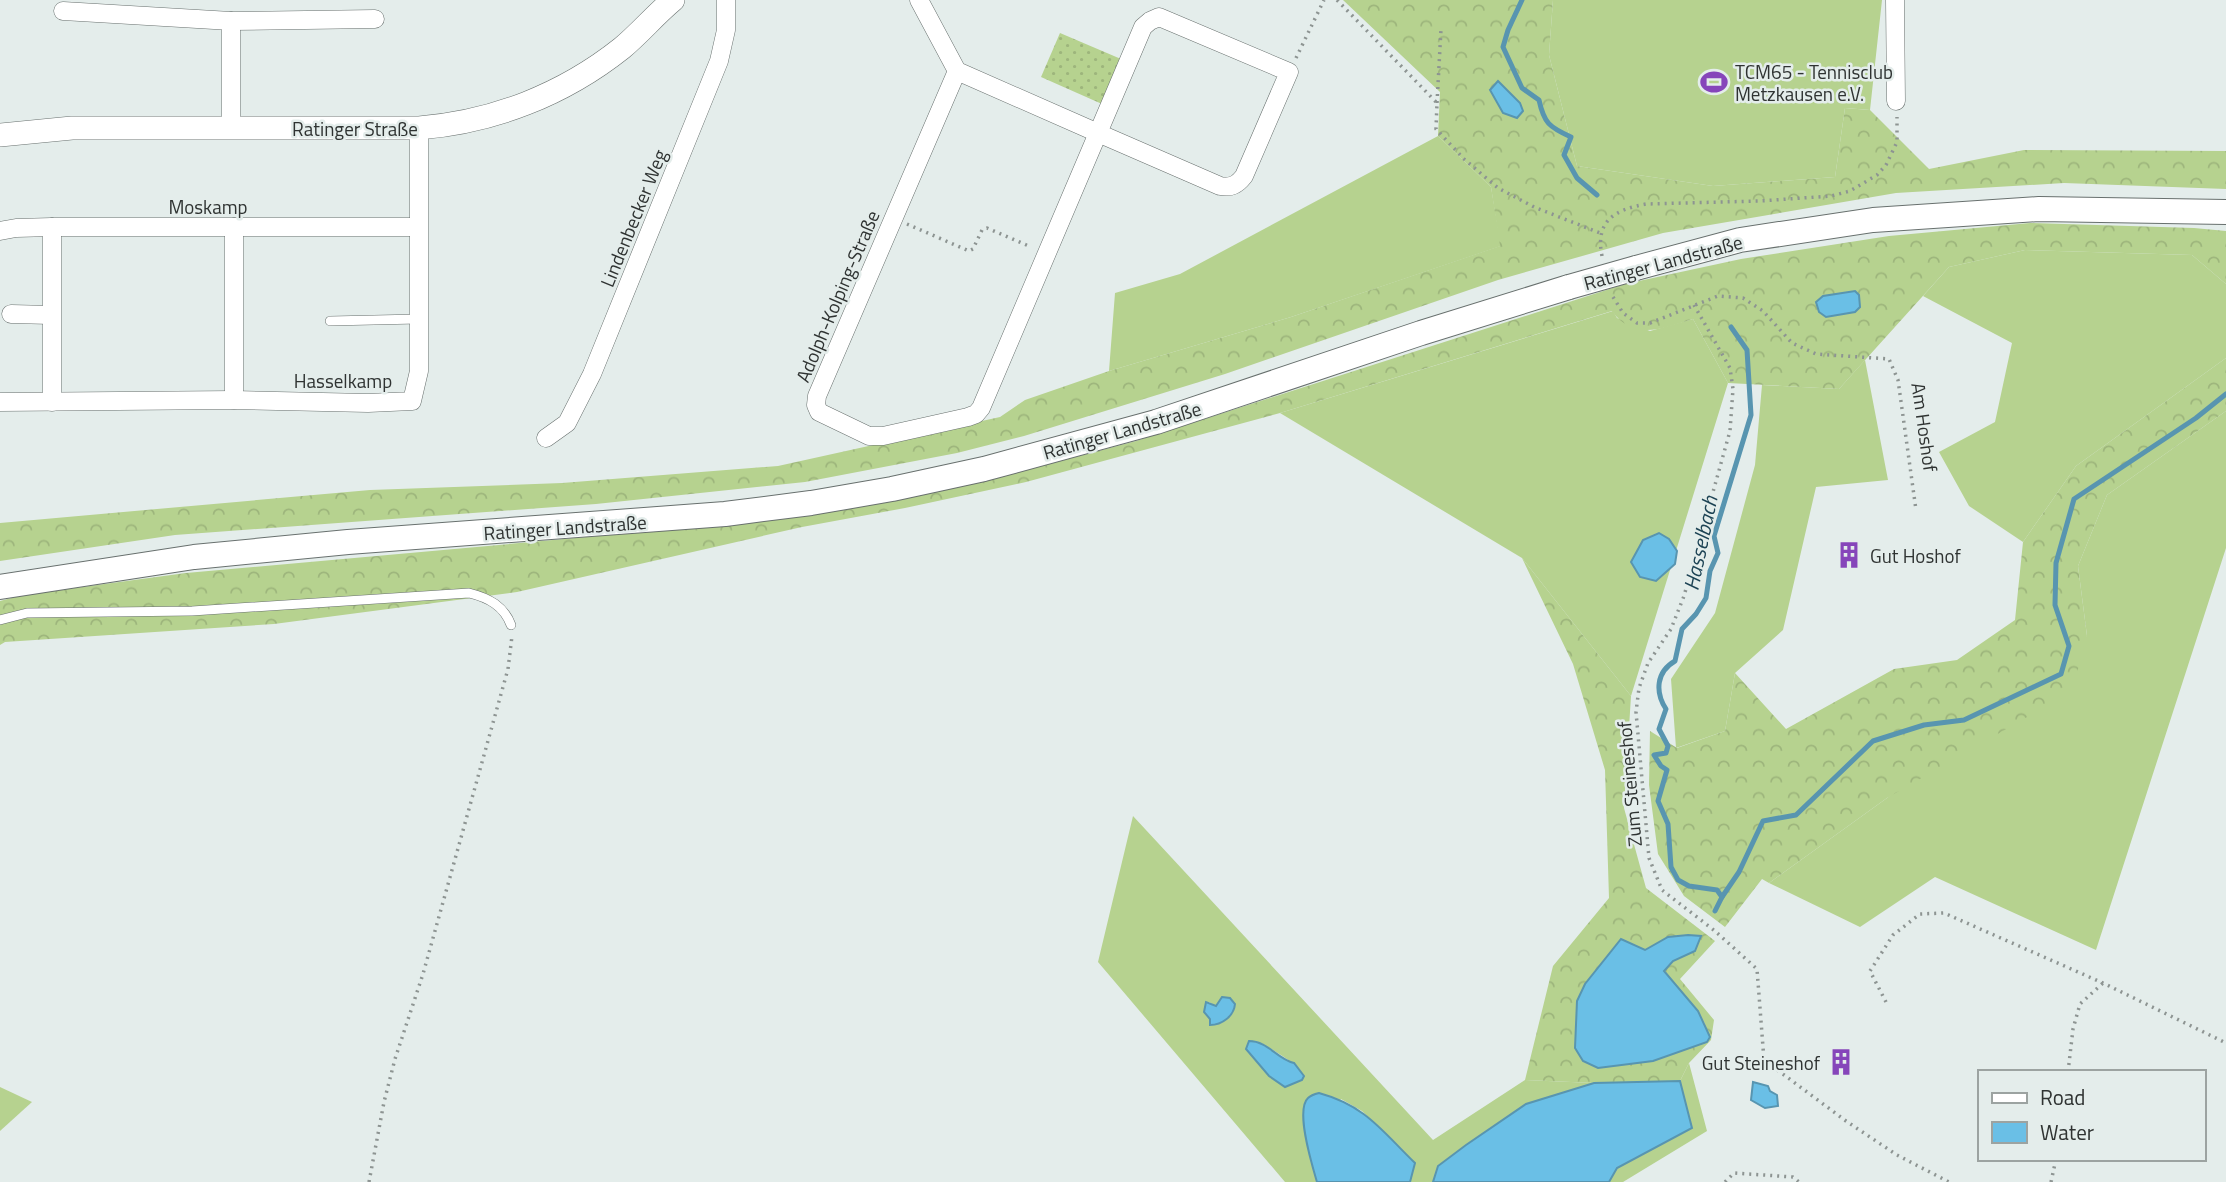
<svg xmlns="http://www.w3.org/2000/svg" width="2226" height="1182" font-family="'Titillium Web',sans-serif">
  <style>
    .grass { fill: #b6d28f; fill-rule: evenodd }
    .forest { fill: url(#forest-crowns); fill-rule: evenodd }
    .park { fill: url(#park-dots) }
    .water { fill: #6abfe6; stroke: #5895b0; stroke-width: 2 }
    .lines { fill: none; stroke-linecap: round; stroke-linejoin: round }
    .stream { stroke: #5895b0; stroke-width: 5 }
    .service-casing { stroke: #68706e; stroke-width: 10 }
    .minor-casing { stroke: #68706e; stroke-width: 19 }
    .tertiary-casing { stroke: #68706e; stroke-width: 24 }
    .secondary-casing { stroke: #68706e; stroke-width: 26 }
    .path { stroke: #8d9492; stroke-width: 3.5; stroke-dasharray: 2 5; stroke-linecap: butt }
    .service { stroke: #fff; stroke-width: 9 }
    .minor { stroke: #fff; stroke-width: 18 }
    .tertiary { stroke: #fff; stroke-width: 23 }
    .secondary { stroke: #fff; stroke-width: 24 }
    .secondary-bridge-casing { stroke: #68706e; stroke-width: 26; stroke-linecap: butt }
    .secondary-bridge { stroke: #fff; stroke-width: 24 }
    .labels { text-anchor: middle; dominant-baseline: central; stroke-width: 5; stroke-linejoin: round; paint-order: stroke }
    .poi-label { font-size: 19px; fill: #2f3332; stroke: #e4edeb; text-anchor: start }
    .street-label { font-size: 19px; fill: #2f3332; stroke: #e4edeb }
    .water-label { font-size: 21px; font-style: italic; fill: #1d4354; stroke: #e4edeb }
  </style>
  <defs>
    <pattern id="forest-crowns" width="20" height="18" patternUnits="userSpaceOnUse" patternTransform="scale(1.75)"><rect width="20" height="18" fill="#b6d28f"/><path d="M2 6a3 3 0 1 1 6 0M12 15a3 3 0 1 1 6 0" fill="none" stroke="#9db57c"/></pattern>
    <pattern id="park-dots" width="8" height="8" patternUnits="userSpaceOnUse" patternTransform="scale(1.75)"><rect width="8" height="8" fill="#b6d28f"/><path d="M2 2h.1M6 6h.1" fill="none" stroke="#9db57c" stroke-width="1.8" stroke-linecap="round"/></pattern>
  </defs>
  <rect width="100%" height="100%" fill="#e4edeb"/>
  <g class="grass">
    <path d="M 1553,0 L 1882,0 L 1870,110 L 1845,108 L 1835,177 L 1713,186 L 1577,166 L 1549,55 Z"/>
    <path d="M 1438,136 L 1491,187 L 1501,246 L 1291,317 L 1109,371 L 1115,293 L 1180,274 Z"/>
    <path d="M 2025,250 L 2192,255 L 2226,284 L 2226,358 L 2076,466 L 2023,542 L 1969,506 L 1939,452 L 1995,422 L 2012,343 L 1923,296 L 1949,267 Z"/>
    <path d="M 1613,311 L 1617,318 L 1650,331 L 1693,319 L 1728,383 L 1631,696 L 1522,558 L 1280,413 Z"/>
    <path d="M 1865,360 L 1888,480 L 1816,487 L 1783,630 L 1735,673 L 1725,731 L 1676,748 L 1671,679 L 1715,613 L 1755,465 L 1762,385 L 1839,389 Z"/>
    <path d="M 2226,411 L 2226,548 L 2096,950 L 1935,877 L 1860,927 L 1769,883 L 1887,798 L 2087,636 L 2078,566 L 2107,495 Z"/>
    <path d="M 1133,816 L 1433,1140 L 1525,1080 L 1594,1083 L 1526,1104 L 1466,1145 L 1438,1166 L 1433,1182 L 1410,1182 L 1414,1163 L 1362,1111 L 1341,1099 L 1308,1148 L 1317,1182 L 1285,1182 L 1098,962 ZM 1222,997 L 1230,998 L 1210,1025 L 1210,1019 L 1204,1012 L 1209,1002 L 1216,1006 ZM 1261,1043 C 1270,1048 1297,1064 1301,1071 L 1275,1081 L 1246,1049 Z"/>
    <path d="M 1689,1063 L 1707,1131 L 1623,1182 L 1609,1182 L 1617,1168 L 1692,1128 L 1680,1081 Z"/>
    <path d="M 0,1087 L 32,1102 L 0,1131 Z"/>
  </g>
  <g class="forest">
    <path d="M 1343,0 L 1553,0 L 1549,55 L 1577,166 L 1713,186 L 1835,177 L 1845,108 L 1870,110 L 1929,169 L 2024,150 L 2226,151 L 2226,189 L 2064,183 L 1896,193 L 1663,233 L 1498,280 L 1225,374 L 1024,436 L 957,453 L 805,482 L 596,504 L 175,535 L 0,561 L 0,523 L 370,490 L 562,483 L 778,466 L 1000,417 L 1025,400 L 1109,371 L 1291,317 L 1500,246 L 1491,187 L 1438,136 L 1440,92 Z"/>
    <path d="M 2030,223 L 2194,228 L 2226,231 L 2226,284 L 2192,255 L 2025,250 L 1949,267 L 1839,389 L 1728,383 L 1693,319 C 1664,328 1634,342 1612,311 L 1280,413 L 1026,482 L 905,508 L 802,527 L 517,592 L 274,624 L 5,642 L 0,645 L 0,601 L 23,595 L 186,573 L 709,526 L 1007,475 L 1136,441 L 1625,284 L 1741,259 L 1889,236 Z"/>
    <path d="M 2226,358 L 2226,411 L 2107,495 L 2078,566 L 2087,636 L 2072,691 L 1887,798 L 1769,883 L 1762,879 L 1725,927 L 1684,896 L 1658,854 L 1649,785 L 1650,731 L 1677,748 L 1725,731 L 1735,673 L 1786,729 L 1894,669 L 1957,660 L 2015,620 L 2023,542 L 2076,466 Z"/>
    <path d="M 1522,558 L 1631,696 L 1624,808 L 1646,888 L 1715,941 L 1680,979 L 1714,1020 L 1711,1040 L 1689,1063 L 1680,1081 L 1594,1083 L 1525,1080 L 1553,966 L 1609,898 L 1605,770 L 1573,664 ZM 1668,937 L 1695,951 L 1673,961 L 1664,971 L 1698,1011 L 1705,1024 L 1707,1042 L 1690,1047 L 1577,1001 L 1585,984 L 1621,939 L 1645,950 Z"/>
  </g>
  <path class="park" d="M 1060,33 L 1121,59 L 1102,104 L 1041,77 Z"/>
  <g class="water">
    <path d="M 1498,81 L 1520,103 L 1523,111 L 1517,118 L 1503,113 L 1490,90 Z"/>
    <path d="M 1855,291 L 1859,295 L 1860,307 L 1855,312 L 1826,317 L 1819,312 L 1816,302 L 1823,296 Z"/>
    <path d="M 1659,533 L 1669,539 L 1677,551 L 1675,564 L 1656,581 L 1640,577 L 1631,562 L 1643,540 Z"/>
    <path d="M 1688,935 L 1701,936 L 1695,951 L 1673,961 L 1664,971 L 1698,1011 L 1710,1037 L 1707,1042 L 1653,1061 L 1598,1068 L 1583,1061 L 1575,1048 L 1577,1001 L 1585,984 L 1621,939 L 1645,950 L 1668,937 Z"/>
    <path d="M 1222,997 L 1230,998 L 1235,1004 C 1234,1016 1222,1025 1210,1025 L 1210,1019 L 1204,1012 L 1206,1002 L 1216,1006 Z"/>
    <path d="M 1249,1041 C 1268,1041 1277,1059 1294,1063 L 1304,1076 L 1302,1080 L 1285,1087 L 1269,1076 L 1246,1049 Z"/>
    <path d="M 1680,1081 L 1692,1128 L 1617,1168 L 1609,1182 L 1433,1182 L 1438,1166 L 1466,1145 L 1526,1104 L 1594,1083 Z"/>
    <path d="M 1753,1082 L 1768,1086 L 1770,1091 L 1777,1095 L 1778,1106 L 1765,1108 L 1751,1100 Z"/>
    <path d="M 1319,1093 C 1366,1106 1381,1130 1415,1163 L 1410,1182 L 1317,1182 C 1312,1165 1295,1110 1308,1098 C 1311,1095 1315,1094 1319,1093 Z"/>
  </g>
  <g class="lines">
    <g class="stream">
      <path d="M 1522,0 L 1508,30 L 1503,47 L 1522,88 L 1539,100 C 1544,123 1549,127 1571,137 L 1564,155 L 1577,178 L 1597,195"/>
      <path d="M 1722,897 L 1739,872 L 1763,821 L 1796,815 L 1873,741 L 1924,725 L 1964,720 L 2061,674 L 2069,646 L 2055,605 L 2056,563 L 2074,499 L 2196,418 L 2226,394"/>
      <path d="M 1715,911 L 1722,897 L 1717,890 L 1689,886 L 1678,880 L 1671,867 L 1668,824 L 1658,801 L 1667,770 L 1661,766 L 1654,755 L 1666,753 L 1668,746 L 1659,729 L 1666,709 C 1655,692 1656,672 1675,661 L 1682,629 L 1696,614 L 1706,598 L 1710,571 L 1718,553 L 1714,536 L 1751,415 L 1747,350 L 1731,327"/>
    </g>
    <defs>
      <g id="service">
        <path d="M 330,321 L 418,319"/>
        <path d="M 0,620 L 27,613 L 192,611 L 469,593 C 489,598 504,606 511,625"/>
      </g>
      <g id="minor">
        <path d="M 919,0 L 957,71 L 1098,133 L 981,408 L 976,414 L 968,417 L 883,436 L 869,436 L 819,412 L 816,405 L 817,396 L 957,71"/>
        <path d="M 1895,0 L 1896,101"/>
        <path d="M 63,11 L 231,21 L 375,19"/>
        <path d="M 1159,17 L 1289,72 L 1244,176 C 1237,185 1231,188 1220,186 L 1098,133 L 1143,27 L 1150,21 Z"/>
        <path d="M 231,21 L 231,128"/>
        <path d="M 234,227 L 234,400"/>
        <path d="M 0,231 L 16,228 L 52,227 L 417,227"/>
        <path d="M 11,314 L 51,315"/>
        <path d="M 0,402 L 234,400 L 368,403 L 412,401 L 419,371 L 419,128"/>
        <path d="M 52,402 L 52,227"/>
        <path d="M 546,438 L 567,423 L 592,374 L 719,61 L 726,30 L 726,0"/>
      </g>
      <path id="tertiary" d="M 0,135 L 72,128 L 419,128 C 493,122 563,95 622,48 C 640,33 655,15 673,0"/>
      <g id="secondary">
        <path d="M 1636,268 L 1740,240 L 1873,220 L 2039,209 L 2226,212"/>
        <path d="M 0,587 L 194,557 L 348,542 L 725,514 L 811,503 L 892,489 L 984,469 L 1156,422 L 1421,333 L 1569,287"/>
      </g>
    </defs>
    <use href="#service" class="service-casing"/>
    <use href="#minor" class="minor-casing"/>
    <use href="#tertiary" class="tertiary-casing"/>
    <use href="#secondary" class="secondary-casing"/>
    <g class="path">
      <path d="M 1337,0 L 1437,103 L 1436,129 L 1464,159 L 1498,188 L 1534,207 L 1600,233"/>
      <path d="M 1296,58 L 1324,0"/>
      <path d="M 1437,103 L 1441,29"/>
      <path d="M 907,224 L 969,251 L 973,249 L 982,230 L 987,228 L 1031,247"/>
      <path d="M 1602,256 C 1595,221 1614,210 1646,204 L 1760,201 L 1831,196 L 1850,191 L 1877,175 L 1886,165 L 1897,142 L 1897,117"/>
      <path d="M 1613,297 L 1623,313 L 1637,323 L 1650,323 L 1718,296 L 1743,298 L 1763,311 L 1792,343 L 1816,354 L 1889,359 L 1898,380 L 1916,510"/>
      <path d="M 1694,305 L 1730,368 L 1733,389 L 1730,431 L 1684,596 L 1671,629 L 1648,663 L 1639,688 L 1636,712 L 1649,858 L 1662,890 L 1715,931 L 1757,969 L 1764,1060 L 1846,1121 L 1897,1155 L 1949,1182"/>
      <path d="M 1886,1002 L 1870,971 L 1893,935 L 1920,914 L 1944,913 L 2103,983 L 2226,1043"/>
      <path d="M 2068,1072 L 2073,1029 L 2080,1004 L 2103,983"/>
      <path d="M 369,1182 L 384,1102 L 395,1059 L 423,974 L 508,669 L 512,636"/>
      <path d="M 1725,1182 L 1734,1173 L 1793,1177 L 1799,1182"/>
      <path d="M 2051,1182 L 2056,1159"/>
    </g>
    <use href="#service" class="service"/>
    <use href="#minor" class="minor"/>
    <use href="#tertiary" class="tertiary"/>
    <use href="#secondary" class="secondary"/>
    <defs>
      <path id="secondary-bridge" d="M 1569,287 L 1636,268"/>
    </defs>
    <use href="#secondary-bridge" class="secondary-bridge-casing"/>
    <use href="#secondary-bridge" class="secondary-bridge"/>
  </g>
  <defs>
    <symbol id="stadium-bare" viewBox="-9 -9 18 18"><path d="M0-5a6.5 5 0 1 0 0 10a6.5 5 0 1 0 0-10ZM-3.5-1.8h7v3.6h-7Z" fill="#8645ba" stroke="#e4edeb" stroke-width="2.5" paint-order="stroke"/></symbol>
    <symbol id="building-bare" viewBox="-9 -9 18 18"><path d="M-4-6H4V6H1V3H-1V6H-4ZM-2.5-4.3h1.7v1.8h-1.7ZM.8-4.3h1.7v1.8H.8ZM-2.5-1h1.7V.8h-1.7ZM.8-1h1.7V.8H.8Z" fill="#8645ba" stroke="#e4edeb" stroke-width="2.5" paint-order="stroke"/></symbol>
  </defs>
  <g fill-rule="evenodd">
    <use href="#stadium-bare" x="1695" y="63" width="38" height="38"/>
    <use href="#building-bare" x="1830" y="536" width="38" height="38"/>
    <use href="#building-bare" x="1822" y="1043" width="38" height="38"/>
  </g>
  <g class="labels">
    <g class="poi-label">
      <text x="1735" y="71">TCM65 - Tennisclub<tspan x="1735" dy="22">Metzkausen e.V.</tspan></text>
      <text x="1870" y="555">Gut Hoshof</text>
      <text x="1820" y="1062" text-anchor="end">Gut Steineshof</text>
    </g>
    <g class="street-label">
      <text x="355" y="128">Ratinger Straße</text>
      <text x="208" y="206">Moskamp</text>
      <text transform="translate(633 218) rotate(-68)">Lindenbecker Weg</text>
      <text transform="translate(1663 262) rotate(-15)">Ratinger Landstraße</text>
      <text transform="translate(837 296) rotate(-67)">Adolph-Kolping-Straße</text>
      <text x="343" y="380">Hasselkamp</text>
      <text transform="translate(1925 427) rotate(82)">Am Hoshof</text>
      <text transform="translate(1122 430) rotate(-16)">Ratinger Landstraße</text>
      <text transform="translate(565 527) rotate(-4)">Ratinger Landstraße</text>
      <text transform="translate(1629 784) rotate(-95)">Zum Steineshof</text>
    </g>
    <g class="water-label">
      <text transform="translate(1700 543) rotate(-78)">Hasselbach</text>
    </g>
  </g>
  <rect x="1978" y="1070" width="228" height="91" fill="#e4edeb" stroke="#9ca3a1" stroke-width="2"/>
  <rect x="1992" y="1093" width="35" height="10" fill="#ffffff" stroke="#9ca3a1" stroke-width="2"/>
  <text x="2040" y="1105" font-size="21" fill="#2f3332">Road</text>
  <rect x="1992" y="1122" width="35" height="21" fill="#6abfe6" stroke="#9ca3a1" stroke-width="2"/>
  <text x="2040" y="1140" font-size="21" fill="#2f3332">Water</text>
</svg>
